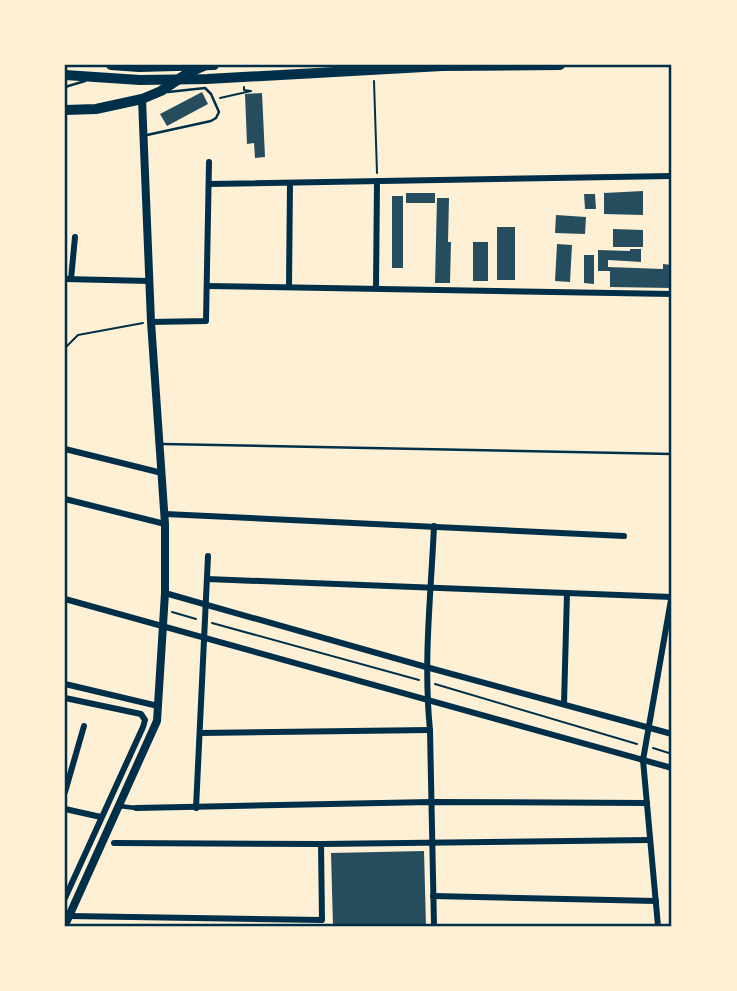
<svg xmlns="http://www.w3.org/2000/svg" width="737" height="991" font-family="'Sofia Sans Condensed',sans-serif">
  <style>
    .building { fill: #264d5e }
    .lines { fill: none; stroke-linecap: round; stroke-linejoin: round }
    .path { stroke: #003049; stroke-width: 2 }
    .service { stroke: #003049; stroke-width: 2.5 }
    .pedestrian { stroke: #003049; stroke-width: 4.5 }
    .minor { stroke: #003049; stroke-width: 6 }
    .tertiary { stroke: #003049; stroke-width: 8 }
    .trunk { stroke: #003049; stroke-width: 10 }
    .motorway { stroke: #003049; stroke-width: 10 }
    .neatline { fill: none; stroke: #003049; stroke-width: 2.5 }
  </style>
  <rect width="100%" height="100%" fill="#fdf0d5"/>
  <g class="building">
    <path d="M 202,92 L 208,104 L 167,126 L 160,114 Z"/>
    <path d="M 262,93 L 265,157 L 255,158 L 254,143 L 247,144 L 245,94 Z"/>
    <path d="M 643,191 L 643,215 L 604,214 L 604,193 Z"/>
    <rect x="406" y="193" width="29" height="10"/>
    <path d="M 584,194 L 595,194 L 596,209 L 585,209 Z"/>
    <rect x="392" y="196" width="11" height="72"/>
    <path d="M 437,198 L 449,198 L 448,242 L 451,242 L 450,283 L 435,283 Z"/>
    <path d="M 556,215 L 586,217 L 585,234 L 555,233 Z"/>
    <rect x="497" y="227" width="18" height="53"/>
    <path d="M 613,229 L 643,230 L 643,247 L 613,247 Z"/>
    <rect x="473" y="242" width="15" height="39"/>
    <path d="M 557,244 L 572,245 L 570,282 L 555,281 Z"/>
    <path d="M 630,249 L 641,249 L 641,262 L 608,260 L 608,267 L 663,269 L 663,264 L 672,265 L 671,288 L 610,287 L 610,271 L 598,271 L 598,250 L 630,251 Z"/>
    <path d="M 584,255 L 594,255 L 594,284 L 584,283 Z"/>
    <path d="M 424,851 L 426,926 L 333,926 L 331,853 Z"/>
  </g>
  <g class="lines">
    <g class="path">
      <path d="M 374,81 L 377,173"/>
      <path d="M 220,98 L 251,91 L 244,90 L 244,87"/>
      <path d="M 65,348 L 78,335 L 143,323"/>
      <path d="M 172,612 L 196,619"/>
      <path d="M 212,623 L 419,680"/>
      <path d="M 435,684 L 637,744"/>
      <path d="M 653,748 L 672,754"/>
    </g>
    <g class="service">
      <path d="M 65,87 L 85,81"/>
      <path d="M 147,135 L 211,121 L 216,118 L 219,112 L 211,94 L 205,88 L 168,92"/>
      <path d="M 163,444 L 672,454"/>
    </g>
    <path class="pedestrian" d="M 119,806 L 136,808"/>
    <g class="minor">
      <path d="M 209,184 L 672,176"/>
      <path d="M 65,279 L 149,281"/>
      <path d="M 71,279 L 75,237"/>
      <path d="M 207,286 L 672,294"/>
      <path d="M 289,286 L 290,183"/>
      <path d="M 376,288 L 377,181"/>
      <path d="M 151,322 L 206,321 L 209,162"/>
      <path d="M 65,449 L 162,473"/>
      <path d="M 65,499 L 165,524"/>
      <path d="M 165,514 L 624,536"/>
      <path d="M 207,579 L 672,597"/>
      <path d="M 165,593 L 426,667 L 672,734"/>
      <path d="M 65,599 L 672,768"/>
      <path d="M 65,684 L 158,706"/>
      <path d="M 65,698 L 141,714 L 145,720 L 143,727 L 65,898"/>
      <path d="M 564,704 L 567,593"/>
      <path d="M 200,733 L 430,730"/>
      <path d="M 65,792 L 84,726"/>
      <path d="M 136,808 L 431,802 L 647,803"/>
      <path d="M 196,808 L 208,556"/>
      <path d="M 65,809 L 101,817"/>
      <path d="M 114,843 L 321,844 L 650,840"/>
      <path d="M 433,896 L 656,901"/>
      <path d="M 69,916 L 322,920 L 321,844"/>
      <path d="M 434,926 L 430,730 C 423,662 431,594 434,526"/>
      <path d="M 658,926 L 643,760 L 672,594"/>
    </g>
    <path class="tertiary" d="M 65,925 L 157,721 L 165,593 L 165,524 L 151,322 L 142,99"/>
    <path class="trunk" d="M 65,110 L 96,109 L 142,99 L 161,91 L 188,73 L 206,65"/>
    <g class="motorway">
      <path d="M 111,65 L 139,67 L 214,65"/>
      <path d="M 65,75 L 140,80 L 207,79 L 442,66 L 560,65"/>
    </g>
  </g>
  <rect width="737" height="991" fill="none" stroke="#fdf0d5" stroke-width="133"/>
  <rect x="66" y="66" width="604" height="859" class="neatline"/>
</svg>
